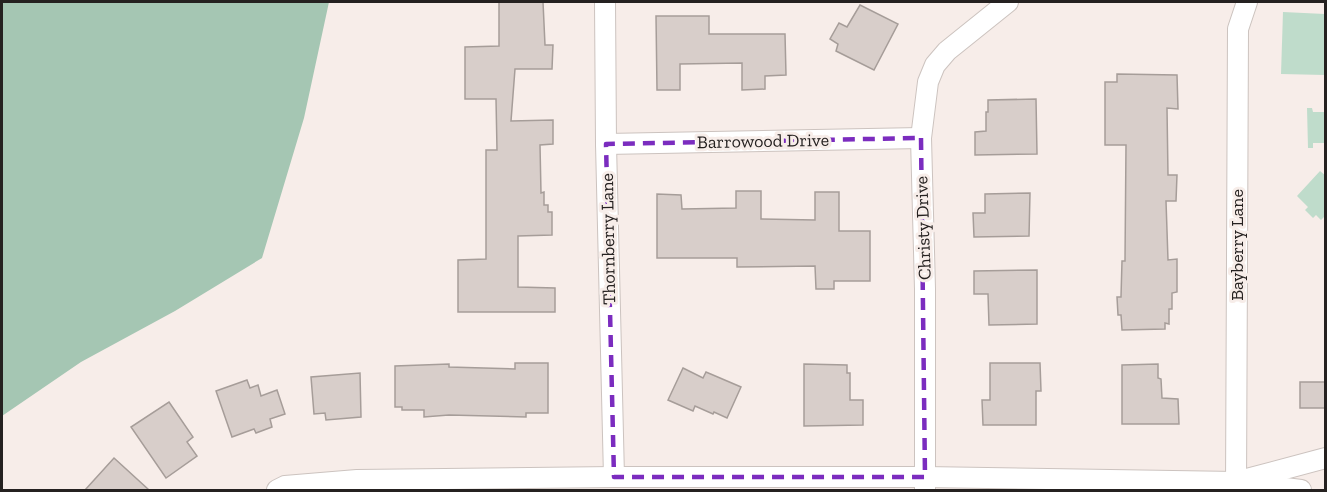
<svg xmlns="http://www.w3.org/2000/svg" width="1327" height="492" font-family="'Zilla Slab',serif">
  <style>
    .green { fill: #bfdccb }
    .forest { fill: #a5c6b3 }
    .building { fill: #d8ceca; stroke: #a69d99; stroke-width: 1.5 }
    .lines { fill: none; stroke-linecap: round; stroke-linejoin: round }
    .minor-casing { stroke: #ccc3bf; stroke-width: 22 }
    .minor { stroke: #fff; stroke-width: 20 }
    .marked { fill: none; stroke: #7b2cbf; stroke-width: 4.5; stroke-dasharray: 12 8; stroke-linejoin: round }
    .labels { text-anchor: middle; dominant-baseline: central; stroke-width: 6; stroke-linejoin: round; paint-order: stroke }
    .street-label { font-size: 18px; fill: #252120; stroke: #f7ede9 }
  </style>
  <rect width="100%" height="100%" fill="#f7ede9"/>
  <g class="green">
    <path d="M 1283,12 L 1325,14 L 1325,75 L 1281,74 Z"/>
    <path d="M 1307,108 L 1312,108 L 1313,112 L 1325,112 L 1325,143 L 1313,143 L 1313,148 L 1308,148 Z"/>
    <path d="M 1320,171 L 1326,176 L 1325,216 L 1321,220 L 1316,215 L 1313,218 L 1305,210 L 1308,207 L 1297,196 Z"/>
  </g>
  <path class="forest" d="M 2,2 L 329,2 L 304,118 L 262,258 L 175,311 L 81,362 L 2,416 Z"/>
  <g class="building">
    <path d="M 499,2 L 543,2 L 545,45 L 553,45 L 552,69 L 515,69 L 511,121 L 553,120 L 553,144 L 540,145 L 541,193 L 544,192 L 544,205 L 548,205 L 548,212 L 552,212 L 552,235 L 518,236 L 518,287 L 555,288 L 555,312 L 458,312 L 458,260 L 486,259 L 486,150 L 497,150 L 496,99 L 465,99 L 465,47 L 499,46 Z"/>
    <path d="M 860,5 L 898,24 L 874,70 L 836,51 L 838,44 L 830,39 L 839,23 L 847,27 Z"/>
    <path d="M 656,16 L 709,16 L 709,34 L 785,34 L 786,75 L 765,76 L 765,89 L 742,90 L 742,63 L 680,64 L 680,90 L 657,90 Z"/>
    <path d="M 1117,74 L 1177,75 L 1178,109 L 1167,108 L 1168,175 L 1177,175 L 1176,201 L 1166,201 L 1168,260 L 1177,259 L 1177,292 L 1172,293 L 1172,309 L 1169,309 L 1169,324 L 1165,323 L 1165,329 L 1122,330 L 1121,315 L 1118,315 L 1117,297 L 1121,297 L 1122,261 L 1125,261 L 1126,145 L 1105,145 L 1105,82 L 1117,82 Z"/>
    <path d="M 1036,99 L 1037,154 L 975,155 L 975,132 L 986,131 L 986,112 L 988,112 L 988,100 Z"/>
    <path d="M 736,191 L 761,191 L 761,219 L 815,220 L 815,192 L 839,192 L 839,231 L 870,231 L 870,281 L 834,281 L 834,289 L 816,289 L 815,266 L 737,267 L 737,258 L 657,258 L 657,194 L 681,195 L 682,209 L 736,208 Z"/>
    <path d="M 1030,193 L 1029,236 L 974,237 L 973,213 L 985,213 L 985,194 Z"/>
    <path d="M 1037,270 L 1037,324 L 989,325 L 988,294 L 974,294 L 974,271 Z"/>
    <path d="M 515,363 L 548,363 L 548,413 L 526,413 L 526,417 L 449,415 L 424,417 L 424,410 L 402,410 L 402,407 L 395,407 L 395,366 L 449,364 L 449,367 L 515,369 Z"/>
    <path d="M 990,363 L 1040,363 L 1041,391 L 1036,391 L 1036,425 L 983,425 L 982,400 L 990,400 Z"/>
    <path d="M 804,364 L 847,365 L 847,373 L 850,373 L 850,400 L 863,400 L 863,425 L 804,426 Z"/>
    <path d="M 1158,364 L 1158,378 L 1161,379 L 1162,398 L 1178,399 L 1179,424 L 1122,424 L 1122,365 Z"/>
    <path d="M 683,368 L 703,378 L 706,372 L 741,387 L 727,418 L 714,412 L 713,414 L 695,406 L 693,411 L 668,400 Z"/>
    <path d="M 360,373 L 361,417 L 326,420 L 325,413 L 314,414 L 311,377 Z"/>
    <path d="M 247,380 L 250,388 L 258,385 L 261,396 L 277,390 L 285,414 L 270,419 L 272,427 L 256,433 L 254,429 L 232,437 L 216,391 Z"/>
    <rect x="1300" y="382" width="26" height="26"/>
    <path d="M 169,402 L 193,437 L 187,442 L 197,456 L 166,478 L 131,427 Z"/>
    <path d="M 114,458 L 149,490 L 85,490 Z"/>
  </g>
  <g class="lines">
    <defs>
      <g id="minor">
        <path d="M 605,2 L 606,144 L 614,477"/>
        <path d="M 606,144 L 921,138"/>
        <path d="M 1247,479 L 1326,458"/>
        <path d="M 277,490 L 285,486 L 357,480 L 614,477 L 925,477 L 1236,482 L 1301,490"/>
        <path d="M 925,490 L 925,289 L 921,138 L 928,82 L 935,65 L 947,51 L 1008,2"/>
        <path d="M 1236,490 L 1238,29 L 1247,2"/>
      </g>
    </defs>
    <use href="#minor" class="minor-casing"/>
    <use href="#minor" class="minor"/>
  </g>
  <path class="marked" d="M 921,138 L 925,477 L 614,477 L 606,144 Z"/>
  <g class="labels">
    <g class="street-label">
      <text transform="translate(763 141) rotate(-1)">Barrowood Drive</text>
      <text transform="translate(923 228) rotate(-92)">Christy Drive</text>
      <text transform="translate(608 239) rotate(-91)">Thornberry Lane</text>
      <text transform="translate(1237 245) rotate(-90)">Bayberry Lane</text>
    </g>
  </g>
  <rect width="1327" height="492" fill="none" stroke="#252120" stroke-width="6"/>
</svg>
